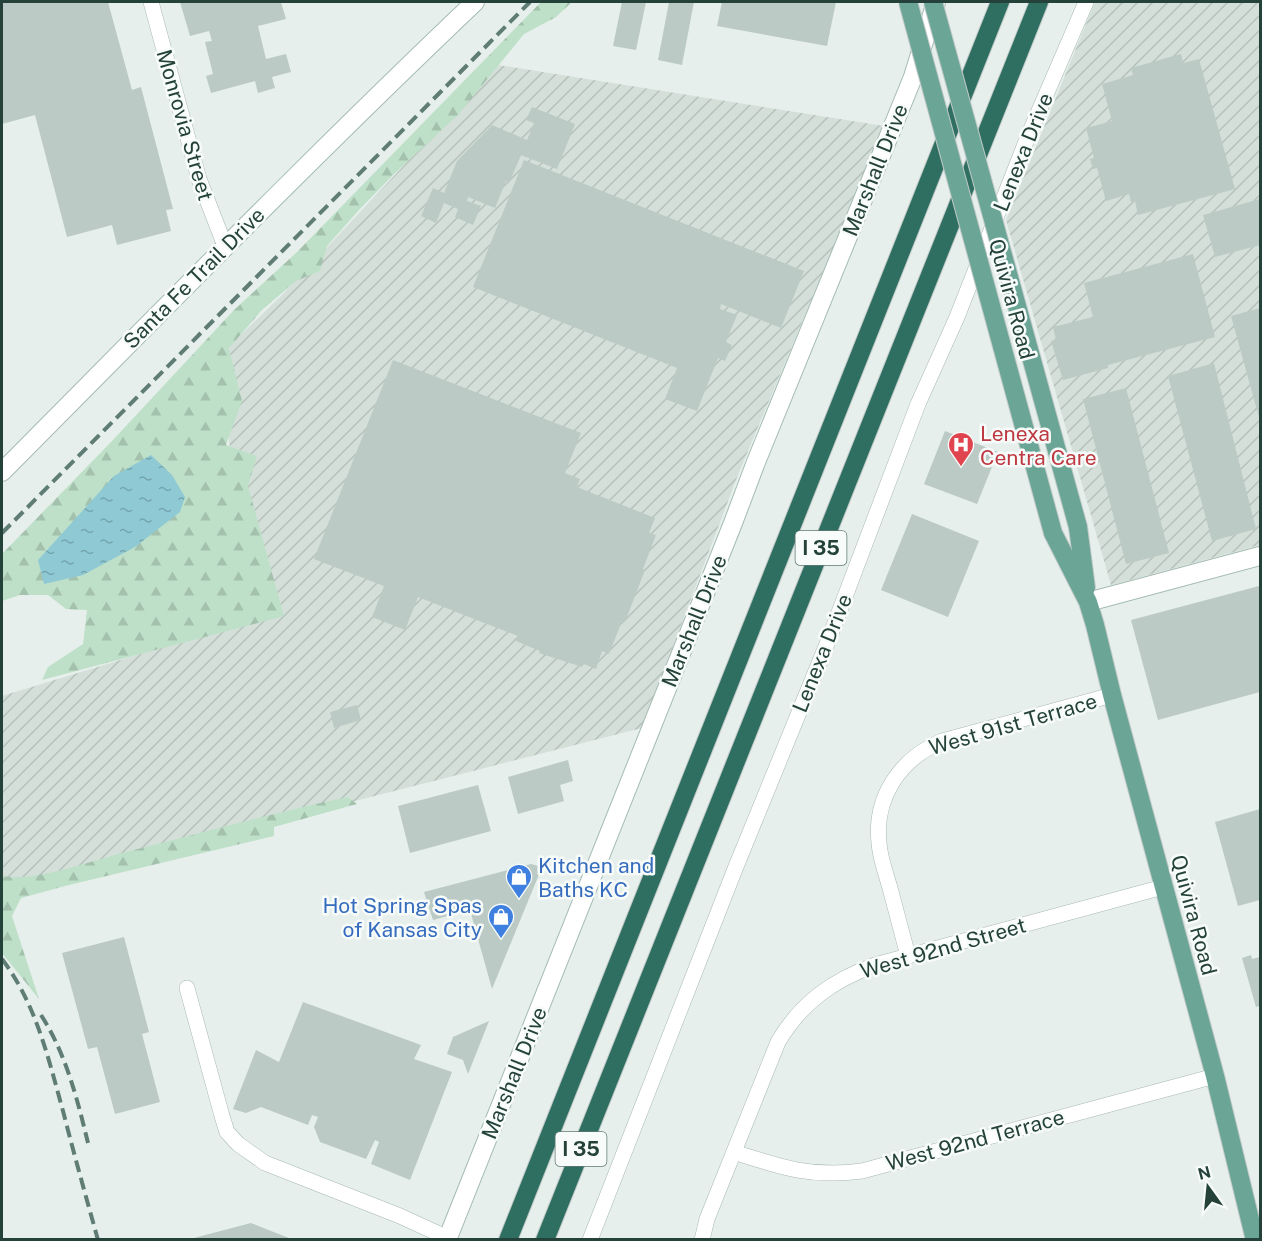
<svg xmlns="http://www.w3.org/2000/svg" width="1262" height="1241" font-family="'Public Sans',sans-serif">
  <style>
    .industrial { fill: url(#industrial-furrows) }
    .forest { fill: url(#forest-firs) }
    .water { fill: url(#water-ripples) }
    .building { fill: #bbcac4 }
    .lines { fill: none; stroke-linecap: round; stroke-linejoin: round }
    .street-casing { stroke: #a8b8b2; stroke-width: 16 }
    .secondary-casing { stroke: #a4bbb3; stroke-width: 20 }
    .primary-casing { stroke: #c2cac8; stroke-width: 20 }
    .highway-casing { stroke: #c2cac8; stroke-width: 20 }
    .street { stroke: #fff; stroke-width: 15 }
    .secondary { stroke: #fff; stroke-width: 18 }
    .primary { stroke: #6aa596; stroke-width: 18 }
    .highway { stroke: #2f6f62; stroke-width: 18 }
    .rail { stroke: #5f7d75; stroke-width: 4; stroke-dasharray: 12 6; stroke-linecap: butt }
    .primary-bridge-casing { stroke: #c2cac8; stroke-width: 20; stroke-linecap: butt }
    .primary-bridge { stroke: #6aa596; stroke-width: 18 }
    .labels { text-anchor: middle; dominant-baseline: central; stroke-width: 5; stroke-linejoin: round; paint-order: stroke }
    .shield { fill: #f7fbf9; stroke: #637a73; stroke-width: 1.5 }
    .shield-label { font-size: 20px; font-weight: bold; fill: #24423a }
    .street-label { font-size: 21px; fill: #24423a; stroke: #f7fbf9 }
    .health-label { font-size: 21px; fill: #be3a42; stroke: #f7fbf9; text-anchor: start }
    .shop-label { font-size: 21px; fill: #366cbe; stroke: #f7fbf9; text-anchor: start }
  </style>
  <defs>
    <pattern id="industrial-furrows" width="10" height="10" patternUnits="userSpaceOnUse" patternTransform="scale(1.5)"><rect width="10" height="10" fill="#d4dfda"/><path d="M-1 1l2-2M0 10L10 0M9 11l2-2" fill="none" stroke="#b6c1bc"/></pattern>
    <pattern id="forest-firs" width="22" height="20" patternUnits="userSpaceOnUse" patternTransform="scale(1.5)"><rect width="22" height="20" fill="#bfe0c8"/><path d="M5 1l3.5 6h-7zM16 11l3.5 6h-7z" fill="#a4c1ad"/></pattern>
    <pattern id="water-ripples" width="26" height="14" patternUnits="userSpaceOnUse" patternTransform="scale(1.5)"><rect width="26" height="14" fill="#8ec9d4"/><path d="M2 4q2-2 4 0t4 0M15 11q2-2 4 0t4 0" fill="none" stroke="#74a5ad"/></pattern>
  </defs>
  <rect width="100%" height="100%" fill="#e6efeb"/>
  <g class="industrial">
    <path d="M 1095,2 L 1260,2 L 1260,545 L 1111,585 L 1006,220 Z"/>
    <path d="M 498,65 L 884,126 L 738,475 L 642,728 L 5,890 L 2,877 L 2,696 L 278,612 L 229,443 L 229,346 L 284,293 Z"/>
  </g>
  <g class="forest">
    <path d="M 541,2 L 572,2 L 556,17 L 524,34 L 458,115 L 393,175 L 359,210 L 327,246 L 320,271 L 296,281 L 262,310 L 229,348 L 242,401 L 226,445 L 257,456 L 248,486 L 284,616 L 42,680 L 48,667 L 83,644 L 87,610 L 66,609 L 48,595 L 20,595 L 2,601 L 2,554 L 112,441 L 234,310 L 297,252 Z"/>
    <path d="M 348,797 L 357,804 L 274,827 L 274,836 L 69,885 L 21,898 L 12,916 L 39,999 L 2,953 L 2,876 C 35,882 88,862 122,853 C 197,834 272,813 348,797 Z"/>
  </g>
  <path class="water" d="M 151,455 L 172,475 L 185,497 L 180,512 L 135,547 L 83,575 L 44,584 L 38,560 L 114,476 Z"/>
  <g class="building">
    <path d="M 2,2 L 108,2 L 132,90 L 141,87 L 173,209 L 166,210 L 171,231 L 117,245 L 112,225 L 67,237 L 35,115 L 2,124 Z"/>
    <path d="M 180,2 L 281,2 L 286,19 L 258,26 L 266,59 L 286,54 L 291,72 L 272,77 L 275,88 L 258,93 L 255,81 L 211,93 L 206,76 L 213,74 L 205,42 L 212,41 L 209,31 L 190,36 Z"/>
    <path d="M 622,2 L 646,2 L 636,50 L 613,46 Z"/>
    <path d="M 669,2 L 694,2 L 682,65 L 658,60 Z"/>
    <path d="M 722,2 L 836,2 L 827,46 L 717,26 Z"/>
    <path d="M 1181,54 L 1183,63 L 1199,59 L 1235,189 L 1138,215 L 1135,201 L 1131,202 L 1129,194 L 1106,201 L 1097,168 L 1093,169 L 1090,159 L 1094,158 L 1086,128 L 1112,121 L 1102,84 L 1133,75 L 1131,68 Z"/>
    <path d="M 532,107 L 575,124 L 557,169 L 521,155 L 509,183 L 506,181 L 495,208 L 468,197 L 467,201 L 481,206 L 473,225 L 455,217 L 458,209 L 444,203 L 436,223 L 421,216 L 433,188 L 444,193 L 457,161 L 492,125 L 527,140 L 534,123 L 526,120 Z"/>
    <path d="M 524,160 L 804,271 L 781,328 L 721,304 L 720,309 L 737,315 L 726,342 L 732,345 L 725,361 L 718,358 L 697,411 L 665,399 L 677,368 L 473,287 Z"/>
    <path d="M 1260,199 L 1260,245 L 1215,257 L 1203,215 Z"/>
    <path d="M 1193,254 L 1215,337 L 1108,365 L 1108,368 L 1063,380 L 1051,341 L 1056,340 L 1053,327 L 1093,317 L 1084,283 Z"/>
    <path d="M 1260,308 L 1260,421 L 1231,316 Z"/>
    <path d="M 393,360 L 581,433 L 565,473 L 580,479 L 577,487 L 655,518 L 649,533 L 656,535 L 643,569 L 645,570 L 625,622 L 622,621 L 609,654 L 602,651 L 596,669 L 584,664 L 582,667 L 539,653 L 540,651 L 516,641 L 518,636 L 418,597 L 405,630 L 372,617 L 384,586 L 314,559 Z"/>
    <path d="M 1214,363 L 1256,529 L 1212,541 L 1168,376 Z"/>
    <path d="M 1126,388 L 1169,553 L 1126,564 L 1083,399 Z"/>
    <path d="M 945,431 L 998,452 L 977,504 L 924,484 Z"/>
    <path d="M 912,514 L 979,541 L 948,617 L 881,590 Z"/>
    <path d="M 1259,586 L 1260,692 L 1158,720 L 1131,620 Z"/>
    <path d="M 357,705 L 361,720 L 334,728 L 330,712 Z"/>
    <path d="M 568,760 L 573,781 L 560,785 L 564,801 L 518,814 L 508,777 Z"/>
    <path d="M 478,785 L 491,831 L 410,853 L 398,806 Z"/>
    <path d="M 1260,809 L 1260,900 L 1238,906 L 1215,822 Z"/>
    <path d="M 531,864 L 542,867 L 492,989 L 470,910 L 433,920 L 424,892 Z"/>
    <path d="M 124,937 L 149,1032 L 142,1034 L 160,1102 L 115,1114 L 97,1047 L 88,1049 L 62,953 Z"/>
    <path d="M 1251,955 L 1252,959 L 1260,957 L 1260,1006 L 1256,1007 L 1242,958 Z"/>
    <path d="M 303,1002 L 421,1045 L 414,1059 L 452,1072 L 410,1180 L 371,1164 L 379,1142 L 375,1140 L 366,1159 L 320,1142 L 314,1127 L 318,1117 L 312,1115 L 308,1125 L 261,1107 L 246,1113 L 233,1109 L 256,1050 L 279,1062 Z"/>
    <path d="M 489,1021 L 468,1074 L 463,1060 L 447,1054 L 453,1037 Z"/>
    <path d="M 251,1223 L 294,1240 L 190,1240 L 190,1239 Z"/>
  </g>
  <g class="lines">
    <defs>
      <g id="street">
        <path d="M 151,2 L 199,179 L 225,246"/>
        <path d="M 908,956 C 902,933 896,911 890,888 C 886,874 880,858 879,843 C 874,797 900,759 942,741 L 1112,695"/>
        <path d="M 187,988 L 222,1116 L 227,1132 L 238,1144 L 265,1163 L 400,1216 L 448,1238"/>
        <path d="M 734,1152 C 780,1167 812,1178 862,1171 L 1215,1076"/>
        <path d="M 590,1240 L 735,869 L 829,639 L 918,404 L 957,317 L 1029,134 L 1086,2"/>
        <path d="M 702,1240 L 707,1219 L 778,1042 C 801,1003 833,980 875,965 L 1163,887"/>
      </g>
      <g id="secondary">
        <path d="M 2,472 C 159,314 314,155 475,2"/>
        <path d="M 1088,602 L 1260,556"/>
        <path d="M 447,1240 L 733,523 L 756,462 L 913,77 L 936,2"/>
      </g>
      <g id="primary">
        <path d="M 1078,527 L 1086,588"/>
        <path d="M 1053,533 L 1088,602 L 1095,625 L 1112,695 L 1215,1076 L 1255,1240"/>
      </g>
      <g id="highway">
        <path d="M 508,1240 L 1000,2"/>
        <path d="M 545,1240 L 1039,2"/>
      </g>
    </defs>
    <use href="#street" class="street-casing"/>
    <use href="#secondary" class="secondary-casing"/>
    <use href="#primary" class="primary-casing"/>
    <use href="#highway" class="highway-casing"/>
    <use href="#street" class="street"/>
    <use href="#secondary" class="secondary"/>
    <use href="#primary" class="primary"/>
    <use href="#highway" class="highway"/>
    <g class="rail">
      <path d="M 2,533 L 530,2"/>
      <path d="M 2,959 C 36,1004 48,1057 63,1111 C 74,1154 86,1197 98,1240"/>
      <path d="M 41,1015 C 66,1054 77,1098 88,1143"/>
    </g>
    <defs>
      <g id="primary-bridge">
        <path d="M 908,2 L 1053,533"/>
        <path d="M 933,2 L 1078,527"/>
      </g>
    </defs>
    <use href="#primary-bridge" class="primary-bridge-casing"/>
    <use href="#primary-bridge" class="primary-bridge"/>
  </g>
  <defs>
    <symbol id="hospital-pin" viewBox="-11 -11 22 30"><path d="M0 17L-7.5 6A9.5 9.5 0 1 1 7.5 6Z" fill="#e0444e" stroke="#f7fbf9"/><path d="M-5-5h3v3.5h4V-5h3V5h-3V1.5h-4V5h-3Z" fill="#fff"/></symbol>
    <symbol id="shop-pin" viewBox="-11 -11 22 30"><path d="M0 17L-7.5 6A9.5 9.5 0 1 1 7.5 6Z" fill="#3f7fe0" stroke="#f7fbf9"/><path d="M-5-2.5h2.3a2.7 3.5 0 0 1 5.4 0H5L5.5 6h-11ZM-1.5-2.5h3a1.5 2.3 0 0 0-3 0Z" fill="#fff"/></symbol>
  </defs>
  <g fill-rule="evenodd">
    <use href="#hospital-pin" x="946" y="430" width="30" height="40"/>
    <use href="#shop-pin" x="504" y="862" width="30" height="40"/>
    <use href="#shop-pin" x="486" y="902" width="30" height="40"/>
  </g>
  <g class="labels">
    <g class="shield">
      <rect x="795.5" y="531" width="51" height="34" rx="4.5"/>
      <rect x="555.5" y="1132" width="51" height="34" rx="4.5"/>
    </g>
    <g class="shield-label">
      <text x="821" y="548">I 35</text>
      <text x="581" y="1149">I 35</text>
    </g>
    <g class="street-label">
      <text transform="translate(185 125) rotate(74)">Monrovia Street</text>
      <text transform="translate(1023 152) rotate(-68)">Lenexa Drive</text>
      <text transform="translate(875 170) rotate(-68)">Marshall Drive</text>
      <text transform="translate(194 278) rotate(-45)">Santa Fe Trail Drive</text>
      <text transform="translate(1012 299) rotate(75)">Quivira Road</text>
      <text transform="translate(694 621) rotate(-68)">Marshall Drive</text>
      <text transform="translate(822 653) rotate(-68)">Lenexa Drive</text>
      <text transform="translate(1013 724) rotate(-16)">West 91st Terrace</text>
      <text transform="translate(1194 915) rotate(75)">Quivira Road</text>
      <text transform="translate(943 948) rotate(-16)">West 92nd Street</text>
      <text transform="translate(514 1073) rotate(-68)">Marshall Drive</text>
      <text transform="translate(975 1140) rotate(-15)">West 92nd Terrace</text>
    </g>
    <g class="health-label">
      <text x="980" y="433">Lenexa<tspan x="980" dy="24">Centra Care</tspan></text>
    </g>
    <g class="shop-label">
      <text x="538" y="865">Kitchen and<tspan x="538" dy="24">Baths KC</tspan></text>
      <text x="482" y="905" text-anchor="end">Hot Spring Spas<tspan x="482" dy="24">of Kansas City</tspan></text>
    </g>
  </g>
  <rect width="1262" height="1241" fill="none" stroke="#24423a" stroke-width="6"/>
  <g transform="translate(1208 1187) rotate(345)" stroke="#f7fbf9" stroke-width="4.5" paint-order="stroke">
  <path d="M0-4.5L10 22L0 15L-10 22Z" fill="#24423a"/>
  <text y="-9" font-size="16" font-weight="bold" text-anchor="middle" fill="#24423a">N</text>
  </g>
</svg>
